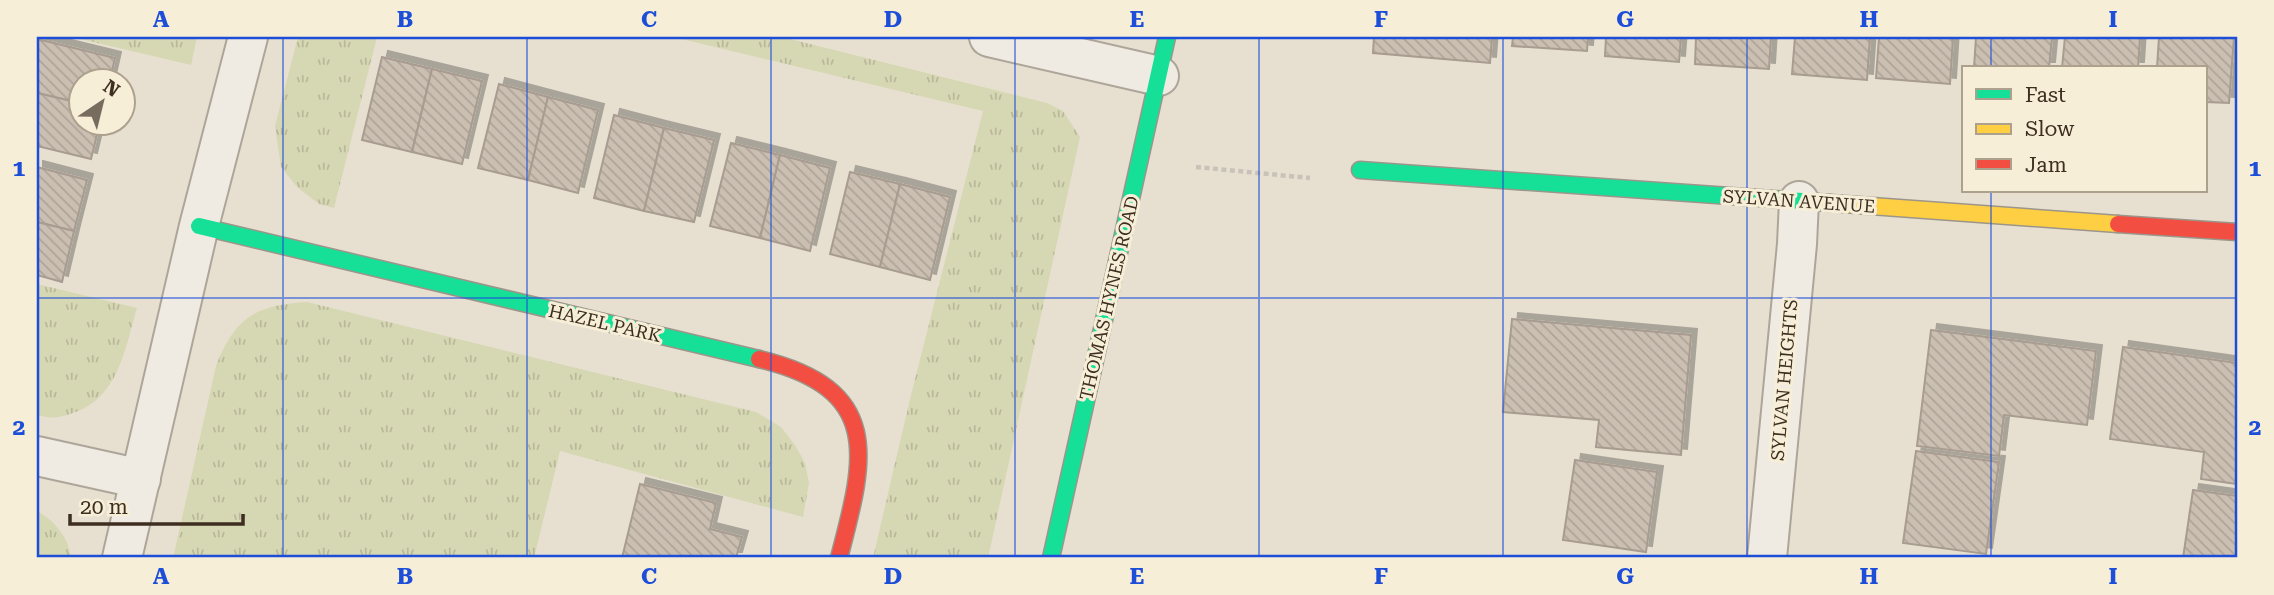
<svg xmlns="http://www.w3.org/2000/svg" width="2274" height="595" font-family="'Roboto Serif',serif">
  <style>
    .grass { fill: url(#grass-tufts) }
    .building { fill: url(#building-back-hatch); stroke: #a89c90; stroke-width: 2; filter: url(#shadow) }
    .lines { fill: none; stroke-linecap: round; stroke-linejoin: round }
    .street-casing { stroke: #ada599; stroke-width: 42 }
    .fast-casing { stroke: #9c958a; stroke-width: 19 }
    .slow-casing { stroke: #9c958a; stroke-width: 19 }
    .jam-casing { stroke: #9c958a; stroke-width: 19 }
    .path { stroke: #c8c2b9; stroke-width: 4.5; stroke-dasharray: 5 3.5; stroke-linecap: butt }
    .street { stroke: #efebe3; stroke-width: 38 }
    .fast { stroke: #16e098; stroke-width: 16 }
    .slow { stroke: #ffcf43; stroke-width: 16 }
    .jam { stroke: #f24e42; stroke-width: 16 }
    .grid { fill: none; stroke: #1d4ed8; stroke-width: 2; stroke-opacity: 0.55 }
    .labels { text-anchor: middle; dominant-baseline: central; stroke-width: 6; stroke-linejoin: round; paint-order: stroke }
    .street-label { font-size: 18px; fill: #3d2e20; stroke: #f7eed8 }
    .neatline { fill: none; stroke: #1d4ed8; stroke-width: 2.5 }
    .grid-label { font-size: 23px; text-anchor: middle; font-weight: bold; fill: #1d4ed8 }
  </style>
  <defs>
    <pattern id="grass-tufts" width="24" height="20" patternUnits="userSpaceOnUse" patternTransform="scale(1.75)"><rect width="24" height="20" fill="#d6d7b3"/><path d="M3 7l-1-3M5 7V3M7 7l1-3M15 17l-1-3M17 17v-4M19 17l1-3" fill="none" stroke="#b9b99a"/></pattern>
    <pattern id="building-back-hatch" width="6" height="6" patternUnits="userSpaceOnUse" patternTransform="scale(1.75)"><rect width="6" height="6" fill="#cbbfb2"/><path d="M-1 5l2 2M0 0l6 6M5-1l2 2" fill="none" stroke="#afa499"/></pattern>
    <filter id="shadow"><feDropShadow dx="6" dy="-6" stdDeviation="0" flood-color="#0004"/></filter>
  </defs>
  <rect width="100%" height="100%" fill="#e7e0d1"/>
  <g class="grass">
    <path d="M 72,37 L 197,37 L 191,65 Z"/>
    <path d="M 298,37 L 377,37 L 334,208 L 319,204 L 297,187 L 281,167 L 275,126 Z"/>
    <path d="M 673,37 L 782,37 L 1047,103 L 1063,111 L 1080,137 L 988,558 L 873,558 L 910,399 L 983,111 Z"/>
    <path d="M 37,284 L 137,308 C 125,348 119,398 73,413 C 59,418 51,419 37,415 Z"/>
    <path d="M 307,302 L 756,412 L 781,427 L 795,445 L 805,463 L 809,483 L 803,517 L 560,451 L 534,558 L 173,558 L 216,366 C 235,317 256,305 307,302 Z"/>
    <path d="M 37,511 C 54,520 69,538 71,558 L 37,558 Z"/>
  </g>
  <g class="building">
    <path d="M 1374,37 L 1492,37 L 1490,63 L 1373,53 Z"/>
    <path d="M 1513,37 L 1588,37 L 1587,51 L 1512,46 Z"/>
    <path d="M 1606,37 L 1681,37 L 1679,62 L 1605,56 Z"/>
    <path d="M 1696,37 L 1771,37 L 1769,69 L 1695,64 Z"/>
    <path d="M 1795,37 L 1870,37 L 1867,80 L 1792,74 Z"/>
    <path d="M 1879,37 L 1953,37 L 1950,84 L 1876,78 Z"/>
    <path d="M 1976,37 L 2052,37 L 2049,68 L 1974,68 Z"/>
    <path d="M 2065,37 L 2140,37 L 2138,68 L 2062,68 Z"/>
    <path d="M 2159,37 L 2234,37 L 2229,103 L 2206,102 L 2206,68 L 2157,68 Z"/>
    <path d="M 37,39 L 115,58 L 110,80 L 80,80 L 80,103 L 37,93 Z"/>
    <path d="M 382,57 L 432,69 L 412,152 L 362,140 Z"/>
    <path d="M 432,69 L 482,81 L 462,164 L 412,152 Z"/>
    <path d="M 499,84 L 548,97 L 528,180 L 478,168 Z"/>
    <path d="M 37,93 L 80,103 L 80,122 L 100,122 L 91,159 L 37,146 Z"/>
    <path d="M 548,97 L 598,110 L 578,193 L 528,180 Z"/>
    <path d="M 614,115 L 664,128 L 644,211 L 594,198 Z"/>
    <path d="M 664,128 L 714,140 L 694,222 L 644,211 Z"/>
    <path d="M 731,143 L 780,155 L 760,238 L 710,226 Z"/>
    <path d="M 780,155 L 830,168 L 810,251 L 760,238 Z"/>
    <path d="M 37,167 L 87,180 L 74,231 L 37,222 Z"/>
    <path d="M 850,172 L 900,184 L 880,267 L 830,254 Z"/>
    <path d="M 900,184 L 950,197 L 930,280 L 880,267 Z"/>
    <path d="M 37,222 L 74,231 L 62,282 L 37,275 Z"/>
    <path d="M 1512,319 L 1691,335 L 1681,455 L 1596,447 L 1599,420 L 1503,412 Z"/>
    <path d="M 1931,330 L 2096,351 L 2087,425 L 2004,415 L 1999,456 L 1917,446 Z"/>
    <path d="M 2123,347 L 2237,363 L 2237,484 L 2201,479 L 2204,452 L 2110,439 Z"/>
    <path d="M 1916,451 L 1999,462 L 1986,554 L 1903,543 Z"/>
    <path d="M 1575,460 L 1657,472 L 1646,552 L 1563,540 Z"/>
    <path d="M 640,484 L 716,503 L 710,529 L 742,537 L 736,558 L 622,558 Z"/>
    <path d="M 2193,490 L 2237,496 L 2237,558 L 2183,558 Z"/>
  </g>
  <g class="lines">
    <defs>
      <g id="street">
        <path d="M 989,37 L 1159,76"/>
        <path d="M 37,456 L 141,479"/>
        <path d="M 122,558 L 199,226 L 248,37"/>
        <path d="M 1767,558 L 1797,244 L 1799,201"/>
      </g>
      <g id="fast">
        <path d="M 1360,170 L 1830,203"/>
        <path d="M 199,226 L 759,359"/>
        <path d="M 1051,558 L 1167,37"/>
      </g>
      <path id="slow" d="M 1830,203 L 2118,224"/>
      <g id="jam">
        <path d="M 2118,224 L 2237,232"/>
        <path d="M 759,359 C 885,389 865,459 839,558"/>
      </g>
    </defs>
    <use href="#street" class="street-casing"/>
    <use href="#fast" class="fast-casing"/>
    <use href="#slow" class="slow-casing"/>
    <use href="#jam" class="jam-casing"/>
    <path class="path" d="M 1196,167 L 1310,178"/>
    <use href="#street" class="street"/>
    <use href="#fast" class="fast"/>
    <use href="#slow" class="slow"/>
    <use href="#jam" class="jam"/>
  </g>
  <path class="grid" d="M 283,37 L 283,558M 527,37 L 527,558M 771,37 L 771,558M 1015,37 L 1015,558M 1259,37 L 1259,558M 1503,37 L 1503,558M 1747,37 L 1747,558M 1991,37 L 1991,68M 1991,191 L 1991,558M 37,298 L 2237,298"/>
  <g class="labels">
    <g class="street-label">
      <text transform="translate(1799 201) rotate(4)">SYLVAN AVENUE</text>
      <text transform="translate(1109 298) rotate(-77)">THOMAS HYNES ROAD</text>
      <text transform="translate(605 323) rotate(13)">HAZEL PARK</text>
      <text transform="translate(1784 380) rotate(-85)">SYLVAN HEIGHTS</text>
    </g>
  </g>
  <rect width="2274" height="595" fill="none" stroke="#f7eed8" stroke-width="77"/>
  <rect x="1962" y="66" width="245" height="126" fill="#f7eed8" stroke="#ada18e" stroke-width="2"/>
  <rect x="1976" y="89" width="35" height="10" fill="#16e098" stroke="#ada18e" stroke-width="2"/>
  <text x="2025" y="102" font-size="21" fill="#3d2e20">Fast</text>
  <rect x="1976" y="124" width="35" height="10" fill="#ffcf43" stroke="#ada18e" stroke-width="2"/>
  <text x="2025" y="136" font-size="21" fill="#3d2e20">Slow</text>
  <rect x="1976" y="159" width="35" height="10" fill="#f24e42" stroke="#ada18e" stroke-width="2"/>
  <text x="2025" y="172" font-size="21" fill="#3d2e20">Jam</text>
  <g transform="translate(102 102) rotate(35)"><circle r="33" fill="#f7eed8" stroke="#ada18e" stroke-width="2"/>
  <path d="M0-5L12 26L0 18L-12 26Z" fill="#786c5e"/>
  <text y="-10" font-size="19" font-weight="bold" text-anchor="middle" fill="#3d2e20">N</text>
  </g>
  <path d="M70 514v10h173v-10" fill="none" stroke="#3d2e20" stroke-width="3.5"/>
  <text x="80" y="514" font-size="21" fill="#3d2e20" stroke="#f7eed8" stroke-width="5" paint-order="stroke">20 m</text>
  <rect x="38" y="38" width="2198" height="518" class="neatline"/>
  <g class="grid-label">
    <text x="161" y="27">A</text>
    <text x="405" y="27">B</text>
    <text x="649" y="27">C</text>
    <text x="893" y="27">D</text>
    <text x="1137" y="27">E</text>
    <text x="1381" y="27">F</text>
    <text x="1625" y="27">G</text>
    <text x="1869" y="27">H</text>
    <text x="2113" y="27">I</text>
    <text x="19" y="176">1</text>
    <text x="2255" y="176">1</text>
    <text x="19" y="435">2</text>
    <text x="2255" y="435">2</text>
    <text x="161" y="584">A</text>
    <text x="405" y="584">B</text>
    <text x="649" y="584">C</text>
    <text x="893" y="584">D</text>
    <text x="1137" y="584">E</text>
    <text x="1381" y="584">F</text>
    <text x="1625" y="584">G</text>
    <text x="1869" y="584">H</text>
    <text x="2113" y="584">I</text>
  </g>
</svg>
